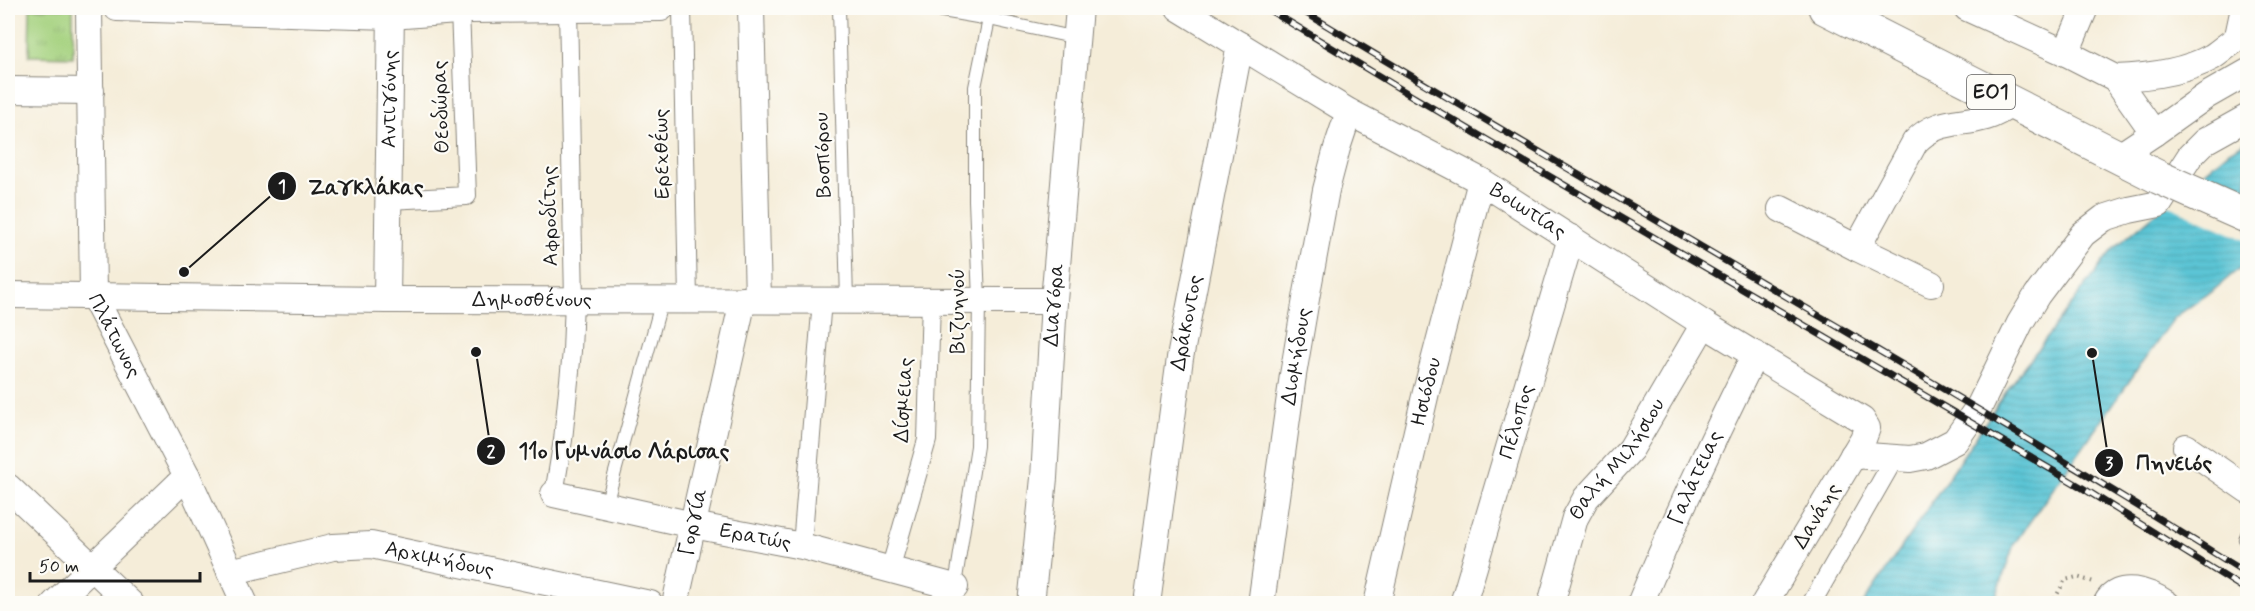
<svg xmlns="http://www.w3.org/2000/svg" width="2255" height="611" font-family="Mynerve,sans-serif">
  <style>
    .grass { fill: url(#grass-tufts); stroke: #60764d; stroke-width: 1.5 }
    .water { fill: url(#water-rules); stroke: #3c7078; stroke-width: 1.5 }
    .pier { fill: #f5edd9 }
    .lines { fill: none; stroke-linecap: round; stroke-linejoin: round }
    .service-casing { stroke: #88847a; stroke-width: 14 }
    .pedestrian-casing { stroke: #88847a; stroke-width: 20 }
    .minor-casing { stroke: #88847a; stroke-width: 28 }
    .primary-casing { stroke: #88847a; stroke-width: 35 }
    .path { stroke: #88847a; stroke-width: 4; stroke-dasharray: 1.5 4.5; stroke-linecap: butt }
    .service { stroke: #fff; stroke-width: 12 }
    .pedestrian { stroke: #fff; stroke-width: 18 }
    .minor { stroke: #fff; stroke-width: 26 }
    .primary { stroke: #fff; stroke-width: 33 }
    .rail-casing { stroke: #1c1c1c; stroke-width: 7 }
    .rail { stroke: #fdfcf7; stroke-width: 4.5; stroke-dasharray: 14; stroke-linecap: butt }
    .primary-bridge-casing { stroke: #88847a; stroke-width: 35; stroke-linecap: butt }
    .primary-bridge { stroke: #fff; stroke-width: 33 }
    .labels { text-anchor: middle; dominant-baseline: central; stroke-width: 4.5; stroke-linejoin: round; paint-order: stroke }
    .shield { fill: #fdfcf7; stroke: #605f5e; stroke-width: 1.5 }
    .shield-label { font-size: 20px; font-weight: bold; fill: #1c1c1c }
    .street-label { font-size: 21px; fill: #1c1c1c; stroke: #fdfcf7 }
    .leader { fill: none; stroke: #1c1c1c; stroke-width: 2 }
    .callout-dot { fill: #1c1c1c; stroke: #fdfcf7; stroke-width: 2 }
    .mark-label { font-size: 18px; text-anchor: middle; font-weight: bold; fill: #fff }
    .callout-label { font-size: 22px; text-anchor: middle; font-weight: bold; fill: #1c1c1c; stroke: #fdfcf7; stroke-width: 4.5; stroke-linejoin: round; paint-order: stroke }
  </style>
  <defs>
    <pattern id="grass-tufts" width="24" height="20" patternUnits="userSpaceOnUse" patternTransform="scale(1.5)"><rect width="24" height="20" fill="#a4d17e"/><path d="M3 7l-1-3M5 7V3M7 7l1-3M15 17l-1-3M17 17v-4M19 17l1-3" fill="none" stroke="#8db36c"/></pattern>
    <pattern id="water-rules" width="6" height="5" patternUnits="userSpaceOnUse" patternTransform="scale(1.5)"><rect width="6" height="5" fill="#5bc5d5"/><path d="M0 2.5h6" fill="none" stroke="#4fa9b6"/></pattern>
  </defs>
  <rect width="100%" height="100%" fill="#fdfcf7"/>
  <filter id="ink" filterUnits="userSpaceOnUse"><feTurbulence type="fractalNoise" baseFrequency=".0167" numOctaves="2"/><feDisplacementMap in="SourceGraphic" scale="12" xChannelSelector="R" yChannelSelector="G"/><feConvolveMatrix kernelMatrix="1 2 1 2 8 2 1 2 1" color-interpolation-filters="sRGB"/></filter>
  <filter id="wash" filterUnits="userSpaceOnUse"><feTurbulence type="fractalNoise" baseFrequency=".008" numOctaves="4" result="noise"/><feDisplacementMap in="SourceGraphic" scale="24" xChannelSelector="R" yChannelSelector="G"/><feGaussianBlur stdDeviation="1.35" result="paint"/><feColorMatrix in="noise" values="0 0 0 0 0 0 0 0 0 0 0 0 0 0 0 0 0 1.4 0 .05"/><feComposite in="paint" operator="in"/></filter>
  <g filter="url(#wash)">
    <rect width="100%" height="100%" fill="#f5edd9"/>
    <path class="grass" d="M 30,8 L 73,8 L 73,57 L 29,56 Z"/>
    <path class="water" d="M 2247,141 L 2247,262 L 2215,289 L 2174,318 L 2014,544 L 1994,603 L 1863,604 L 2008,389 L 2112,250 L 2229,151 Z"/>
    <path class="pier" d="M 2200,171 L 2247,192 L 2247,241 L 2162,203 Z"/>
  </g>
  <g filter="url(#ink)">
    <g class="lines">
      <defs>
        <g id="service">
          <path d="M 839,8 L 847,300"/>
          <path d="M 925,8 L 989,19 L 1077,38"/>
          <path d="M 606,505 L 662,300"/>
          <path d="M 2248,532 L 2245,539 L 2248,541"/>
          <path d="M 952,604 L 977,446 L 979,300 L 975,200 L 975,87 L 989,19"/>
        </g>
        <g id="pedestrian">
          <path d="M 682,8 L 688,300"/>
          <path d="M 389,200 L 467,196 L 460,10"/>
          <path d="M 554,494 L 563,440 L 572,351 L 574,300 L 568,8"/>
          <path d="M 802,546 L 822,300"/>
          <path d="M 890,570 L 927,440 L 931,300"/>
          <path d="M 1811,604 L 1894,459"/>
        </g>
        <g id="minor">
          <path id="s1" d="M 89,8 L 93,295 L 187,476 L 245,604"/>
          <path d="M 117,8 L 391,16 L 470,10 L 661,8"/>
          <path d="M 751,8 L 758,300"/>
          <path id="s2" d="M 1179,8 L 1349,112 L 1481,181 L 1704,324 L 1862,420 L 1867,428 L 1863,439 L 1764,604"/>
          <path d="M 1967,8 L 2066,53 L 2115,78 L 2154,133 L 2118,157"/>
          <path d="M 2238,36 L 2244,8"/>
          <path d="M 2066,53 L 2085,8"/>
          <path d="M 2115,78 C 2147,77 2183,73 2212,57 C 2225,49 2233,38 2248,34"/>
          <path d="M 8,90 L 91,91"/>
          <path d="M 2154,133 L 2206,96 L 2248,72"/>
          <path d="M 1781,209 L 1857,248 L 1915,142 C 1937,119 1958,125 1986,117 C 1996,114 2004,109 2012,103"/>
          <path d="M 1857,248 L 1931,284"/>
          <path id="s3" d="M 8,295 L 387,300 L 1054,301"/>
          <path id="s4" d="M 387,300 L 391,8"/>
          <path d="M 2186,447 L 2248,490"/>
          <path d="M 1853,455 L 1910,459 L 1926,456 L 1955,441 L 1980,405 L 2020,323 L 2037,295 L 2083,234 L 2104,218 L 2129,210 L 2159,204 L 2190,156 L 2205,141 L 2248,117"/>
          <path d="M 8,487 L 131,604"/>
          <path id="s5" d="M 554,494 L 693,525 L 802,546 L 955,587"/>
          <path id="s6" d="M 230,572 L 333,547 L 371,545 L 650,604"/>
          <path d="M 54,604 L 187,476"/>
          <path id="s7" d="M 675,604 L 743,300"/>
          <path id="s8" d="M 1031,604 L 1044,478 L 1054,301 L 1079,8"/>
          <path id="s9" d="M 1147,604 L 1180,358 L 1240,45"/>
          <path id="s10" d="M 1261,604 L 1293,375 L 1307,293 L 1326,190 L 1337,148 L 1349,112"/>
          <path id="s11" d="M 1377,604 L 1426,392 L 1481,181"/>
          <path id="s12" d="M 1463,604 L 1571,238"/>
          <path id="s13" d="M 1551,604 L 1575,518 L 1586,498 L 1631,449 L 1704,324"/>
          <path id="s14" d="M 1640,604 C 1675,519 1714,436 1755,354"/>
          <path d="M 2106,604 C 2118,580 2149,592 2167,604"/>
        </g>
        <path id="primary" d="M 1825,8 L 2158,177"/>
      </defs>
      <use href="#service" class="service-casing"/>
      <use href="#pedestrian" class="pedestrian-casing"/>
      <use href="#minor" class="minor-casing"/>
      <use href="#primary" class="primary-casing"/>
      <path class="path" d="M 2052,604 L 2065,580 L 2077,577 L 2094,582"/>
      <use href="#service" class="service"/>
      <use href="#pedestrian" class="pedestrian"/>
      <use href="#minor" class="minor"/>
      <use href="#primary" class="primary"/>
      <defs>
        <g id="rail">
          <path d="M 1266,8 L 1412,96 L 2081,487 L 2248,591"/>
          <path d="M 1298,8 C 1613,199 1935,378 2248,574"/>
        </g>
      </defs>
      <use href="#rail" class="rail-casing"/>
      <use href="#rail" class="rail"/>
      <defs>
        <path id="primary-bridge" d="M 2158,177 L 2248,217"/>
      </defs>
      <use href="#primary-bridge" class="primary-bridge-casing"/>
      <use href="#primary-bridge" class="primary-bridge"/>
    </g>
  </g>
  <g class="labels">
    <rect class="shield" x="1967" y="75" width="48" height="34" rx="4.5"/>
    <g class="shield-label">
      <text x="1991" y="92">ΕΟ1</text>
    </g>
    <g class="street-label">
      <text stroke="none"><textPath href="#s4" startOffset="201">Αντιγόνης</textPath></text>
      <text transform="translate(441 107) rotate(-92)">Θεοδώρας</text>
      <text transform="translate(662 154) rotate(-91)">Ερεχθέως</text>
      <text transform="translate(823 155) rotate(-92)">Βοσπόρου</text>
      <text stroke="none"><textPath href="#s2" startOffset="404">Βοιωτίας</textPath></text>
      <text transform="translate(550 216) rotate(-91)">Αφροδίτης</text>
      <text stroke="none"><textPath href="#s3" startOffset="524">Δημοσθένους</textPath></text>
      <text stroke="none"><textPath href="#s8" startOffset="300">Διαγόρα</textPath></text>
      <text transform="translate(958 311) rotate(-90)">Βιζυηνού</text>
      <text stroke="none"><textPath href="#s9" startOffset="284">Δράκοντος</textPath></text>
      <text stroke="none"><textPath href="#s1" startOffset="333">Πλάτωνος</textPath></text>
      <text stroke="none"><textPath href="#s10" startOffset="250">Διομήδους</textPath></text>
      <text stroke="none"><textPath href="#s11" startOffset="218">Ησιόδου</textPath></text>
      <text transform="translate(904 400) rotate(-87)">Δίσμειας</text>
      <text stroke="none"><textPath href="#s12" startOffset="190">Πέλοπος</textPath></text>
      <text stroke="none"><textPath href="#s13" startOffset="162">Θαλή Μιλήσιου</textPath></text>
      <text stroke="none"><textPath href="#s14" startOffset="138">Γαλάτειας</textPath></text>
      <text transform="translate(1817 516) rotate(-59)">Δανάης</text>
      <text stroke="none"><textPath href="#s7" startOffset="84">Γοργία</textPath></text>
      <text stroke="none"><textPath href="#s5" startOffset="206">Ερατώς</textPath></text>
      <text stroke="none"><textPath href="#s6" startOffset="214">Αρχιμήδους</textPath></text>
    </g>
  </g>
  <path class="leader" d="M184 272L282 186M476 352L491 451M2092 353L2109 463"/>
  <g class="callout-dot">
    <circle cx="184" cy="272" r="6"/>
    <circle cx="476" cy="352" r="6"/>
    <circle cx="2092" cy="353" r="6"/>
    <circle cx="282" cy="186" r="15"/>
    <circle cx="491" cy="451" r="15"/>
    <circle cx="2109" cy="463" r="15"/>
  </g>
  <g class="mark-label">
    <text x="282" y="192">1</text>
    <text x="491" y="457">2</text>
    <text x="2109" y="469">3</text>
  </g>
  <g class="callout-label">
    <text x="366" y="194">Ζαγκλάκας</text>
    <text x="624" y="458">11ο Γυμνάσιο Λάρισας</text>
    <text x="2174" y="470">Πηνειός</text>
  </g>
  <rect width="2255" height="611" fill="none" stroke="#fdfcf7" stroke-width="30"/>
  <path d="M30 572v9h170v-9" fill="none" stroke="#1c1c1c" stroke-width="3"/>
  <text x="39" y="572" font-size="18" fill="#1c1c1c" stroke="#fdfcf7" stroke-width="4.5" paint-order="stroke">50 m</text>
</svg>
